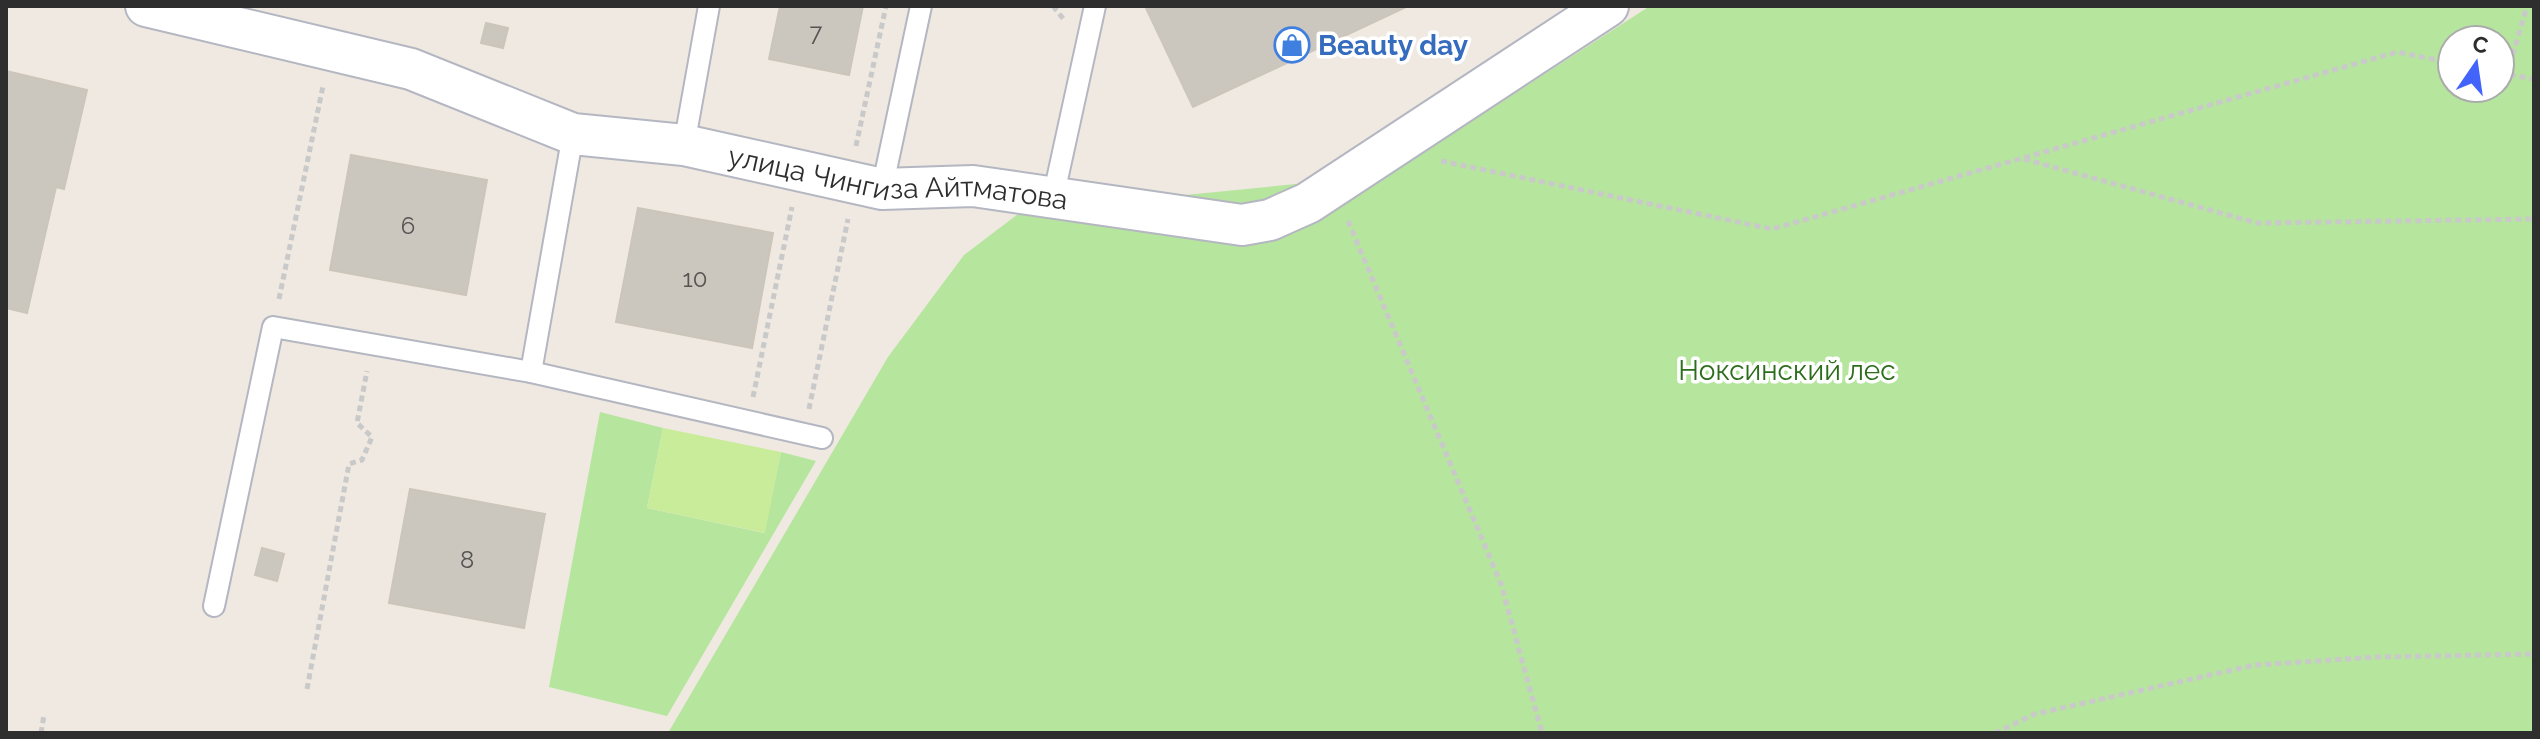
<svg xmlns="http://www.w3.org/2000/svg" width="2540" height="739" font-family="Raleway,sans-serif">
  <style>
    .green { fill: #b6e59e; fill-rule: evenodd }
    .pitch { fill: #c9ec9a }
    .building { fill: #cbc7bf; stroke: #cbc5ba; stroke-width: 2 }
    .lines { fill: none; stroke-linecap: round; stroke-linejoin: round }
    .service-casing { stroke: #b4b7c1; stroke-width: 24 }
    .minor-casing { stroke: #b4b7c1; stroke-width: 44 }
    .path { stroke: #c9c9c9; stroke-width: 5; stroke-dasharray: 6 4; stroke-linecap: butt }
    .service { stroke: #fff; stroke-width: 20 }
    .minor { stroke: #fff; stroke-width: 40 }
    .labels { text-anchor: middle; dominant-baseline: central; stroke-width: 7; stroke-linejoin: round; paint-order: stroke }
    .number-label { font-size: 24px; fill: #555452 }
    .shop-label { font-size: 28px; font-weight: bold; fill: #366cbe; stroke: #fff; text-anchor: start }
    .street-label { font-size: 28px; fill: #2e2e2e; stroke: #fff }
    .park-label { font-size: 28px; fill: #2c6e1b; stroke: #fff }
  </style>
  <rect width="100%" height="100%" fill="#efe9e1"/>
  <g class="green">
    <path d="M 1650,6 L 2534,6 L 2534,733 L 668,733 L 888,357 L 964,255 L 1022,211 L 1388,175 ZM 2452,40 L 2500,40 L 2500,88 L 2452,88 Z"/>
    <path d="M 600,412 L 663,428 L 647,508 L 764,533 L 781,452 L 816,461 L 667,716 L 549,687 Z"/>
  </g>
  <path class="pitch" d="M 663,428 L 781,452 L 765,533 L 647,508 Z"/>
  <g class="building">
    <path d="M 780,6 L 863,6 L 849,75 L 769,59 Z"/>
    <path d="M 1145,6 L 1408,6 L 1193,107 Z"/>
    <path d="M 486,23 L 508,28 L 503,48 L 481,43 Z"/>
    <path d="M 6,71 L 87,90 L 64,189 L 56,187 L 27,313 L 6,308 Z"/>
    <path d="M 351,155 L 487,180 L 466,295 L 330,270 Z"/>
    <path d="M 638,208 L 773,233 L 752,348 L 616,322 Z"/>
    <path d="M 410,489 L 545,514 L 524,628 L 389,603 Z"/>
    <path d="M 262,548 L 284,554 L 277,581 L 255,575 Z"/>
  </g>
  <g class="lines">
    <defs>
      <g id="service">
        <path d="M 684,145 L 709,6"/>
        <path d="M 882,189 L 921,6"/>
        <path d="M 1053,198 L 1095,6"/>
        <path d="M 531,372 L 573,134"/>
        <path d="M 214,606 L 273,327 L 531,372 L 822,438"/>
      </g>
      <g id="minor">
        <path id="s1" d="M 146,6 L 411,69 L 573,134 L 684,145 L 882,189 L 973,186 L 1242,225 L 1270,220 L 1308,203 L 1608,6"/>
      </g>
    </defs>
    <use href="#service" class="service-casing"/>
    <use href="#minor" class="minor-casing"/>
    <g class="path">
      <path d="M 1053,6 L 1065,21"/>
      <path d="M 2500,73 L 2534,79"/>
      <path d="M 2507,74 L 2527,6"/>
      <path d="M 856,146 L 886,6"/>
      <path d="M 2024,159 L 2257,223 L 2534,219"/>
      <path d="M 1441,161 L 1772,229 L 2397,52 L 2452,63"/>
      <path d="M 1348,221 L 1501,584 L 1542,733"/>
      <path d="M 279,299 L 323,86"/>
      <path d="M 753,397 L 792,207"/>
      <path d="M 809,409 L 848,219"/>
      <path d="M 307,689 L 349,464 L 362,460 L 372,437 L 357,423 L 367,371"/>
      <path d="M 41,733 L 44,715"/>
      <path d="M 1995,733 L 2035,714 L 2255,665 L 2377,657 L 2534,654"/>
    </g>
    <use href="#service" class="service"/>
    <use href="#minor" class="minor"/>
  </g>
  <defs>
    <symbol id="shop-ring" viewBox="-11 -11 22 22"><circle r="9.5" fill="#fff" stroke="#3f7fe0" stroke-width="1.5"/><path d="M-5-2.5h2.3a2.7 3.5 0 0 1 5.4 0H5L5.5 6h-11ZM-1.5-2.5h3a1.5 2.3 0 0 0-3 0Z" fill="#3f7fe0"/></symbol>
  </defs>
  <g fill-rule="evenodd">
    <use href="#shop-ring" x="1272" y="25" width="40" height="40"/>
  </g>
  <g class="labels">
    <g class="number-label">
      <text x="816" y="32">7</text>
      <text x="408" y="225">6</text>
      <text x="695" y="278">10</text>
      <text x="467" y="559">8</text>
    </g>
    <g class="shop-label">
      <text x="1318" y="45">Beauty day</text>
    </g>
    <g class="street-label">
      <text stroke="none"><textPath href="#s1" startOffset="776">улица Чингиза Айтматова</textPath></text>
    </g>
    <g class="park-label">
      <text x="1787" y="370">Ноксинский лес</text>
    </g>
  </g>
  <rect width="2540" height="739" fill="none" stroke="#2e2e2e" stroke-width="16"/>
  <g transform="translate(2476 64) rotate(13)"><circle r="38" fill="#ffffff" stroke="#ababab" stroke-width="2"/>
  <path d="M0-6L14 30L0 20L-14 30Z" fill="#4264fb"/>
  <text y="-12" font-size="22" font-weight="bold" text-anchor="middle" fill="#2e2e2e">С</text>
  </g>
</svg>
